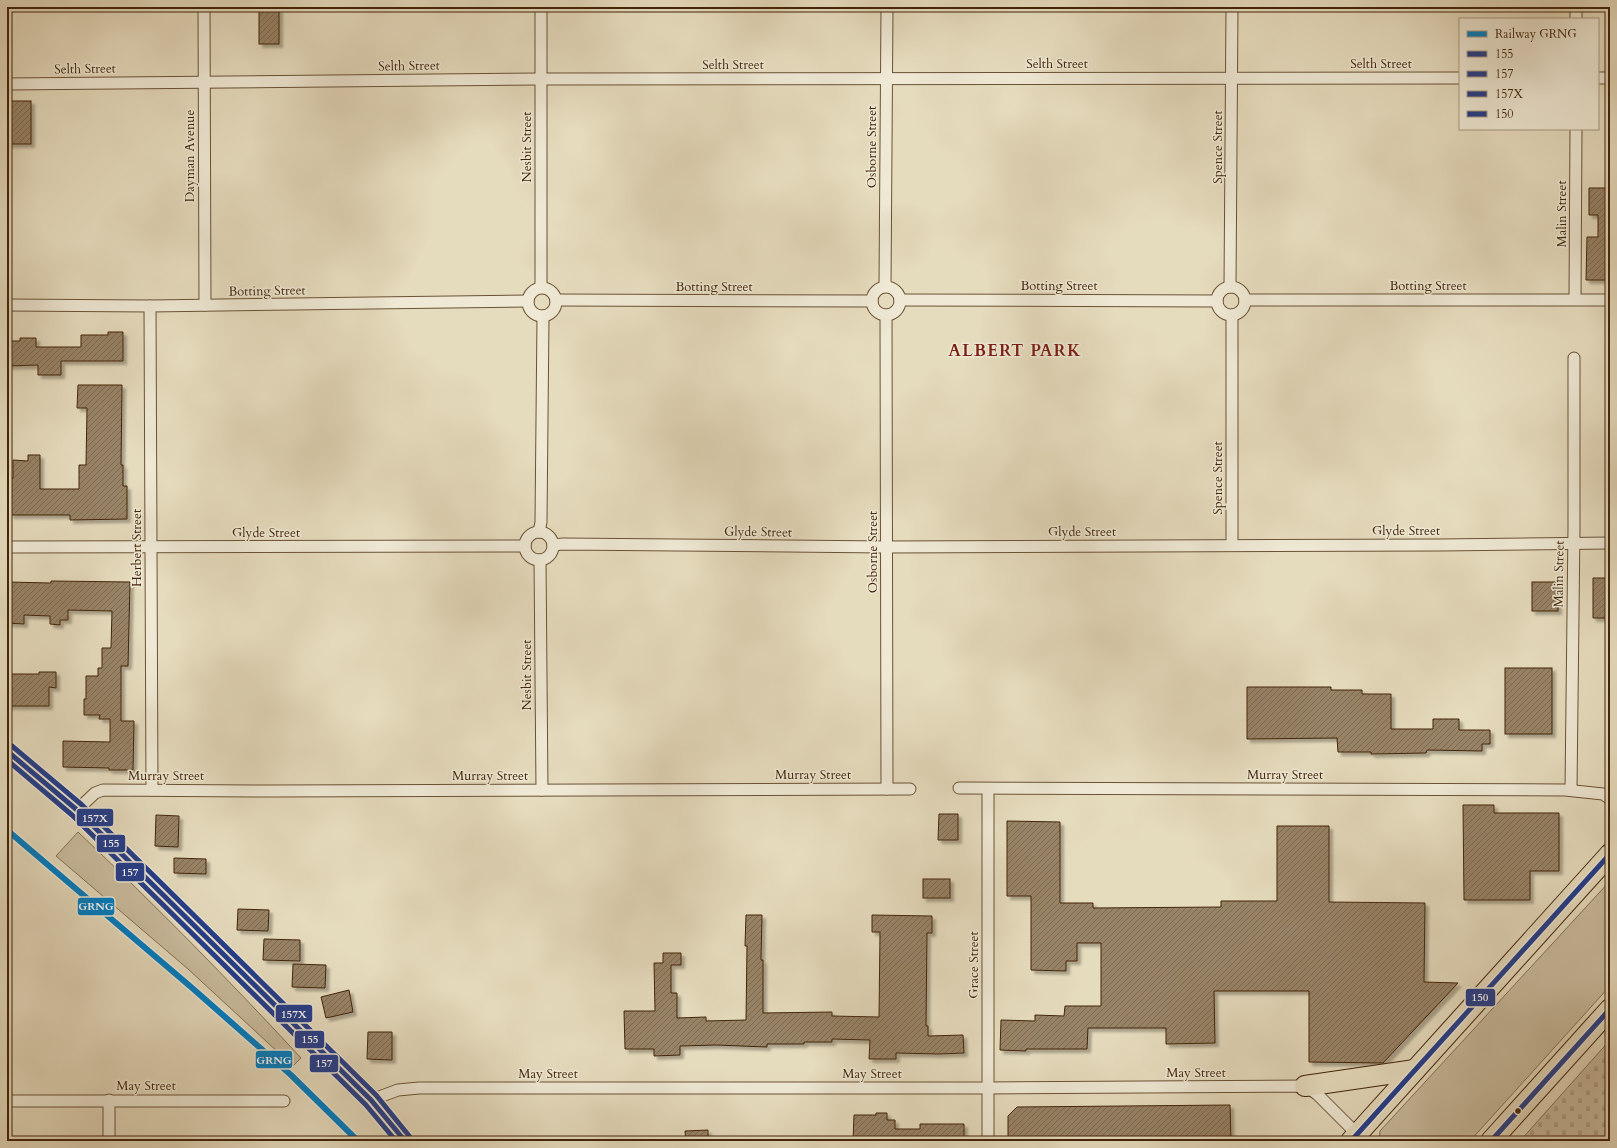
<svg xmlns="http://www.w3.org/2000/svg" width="1617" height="1148" font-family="Cardo,serif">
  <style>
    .green { fill: #c9bc9e; stroke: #867053 }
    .cemetery { fill: url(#cemetery-stones); stroke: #867053 }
    .building { fill: url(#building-hatch); stroke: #422408; filter: url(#shadow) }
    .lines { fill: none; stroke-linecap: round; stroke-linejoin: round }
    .street-casing { stroke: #6b5235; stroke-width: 13 }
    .secondary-casing { stroke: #422408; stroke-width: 18 }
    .highway-casing { stroke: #422408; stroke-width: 22 }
    .street { stroke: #eee8d4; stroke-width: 11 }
    .secondary { stroke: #eee8d4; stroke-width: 16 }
    .highway { stroke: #e5dbbd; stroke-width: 20 }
    .bus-1-casing { stroke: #eee8d4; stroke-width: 8 }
    .bus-2-casing { stroke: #eee8d4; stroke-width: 8 }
    .bus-3-casing { stroke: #eee8d4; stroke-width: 8 }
    .bus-4-casing { stroke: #eee8d4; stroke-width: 8 }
    .bus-1 { stroke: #243e8c; stroke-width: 5 }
    .bus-2 { stroke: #243e8c; stroke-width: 5 }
    .bus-3 { stroke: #243e8c; stroke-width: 5 }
    .bus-4 { stroke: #243e8c; stroke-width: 5 }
    .rail-1-casing { stroke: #eee8d4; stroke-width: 9 }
    .rail-1 { stroke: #007dc3; stroke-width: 6 }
    .bus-dot { fill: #422408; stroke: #eee8d4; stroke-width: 1.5 }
    .labels { text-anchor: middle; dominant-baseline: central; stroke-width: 3; stroke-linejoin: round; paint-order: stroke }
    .street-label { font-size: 13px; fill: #422408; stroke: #eee8d4 }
    .district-label { font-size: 17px; font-weight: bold; letter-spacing: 1px; fill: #7a1f14; stroke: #eee8d4 }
    .line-badge { stroke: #eee8d4; stroke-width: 1.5 }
    .badge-label { font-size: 11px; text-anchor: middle; font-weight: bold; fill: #fff }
  </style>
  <defs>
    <pattern id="cemetery-stones" width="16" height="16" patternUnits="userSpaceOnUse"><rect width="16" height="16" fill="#c9bc9e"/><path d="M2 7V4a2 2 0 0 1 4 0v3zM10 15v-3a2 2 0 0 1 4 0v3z" fill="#aea187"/></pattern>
    <pattern id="building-hatch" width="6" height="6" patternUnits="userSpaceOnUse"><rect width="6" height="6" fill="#978366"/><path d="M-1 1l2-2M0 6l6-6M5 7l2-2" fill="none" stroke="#7d6b52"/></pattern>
    <filter id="shadow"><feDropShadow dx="3.5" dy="3.5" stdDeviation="1" flood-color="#0004"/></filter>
  </defs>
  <rect width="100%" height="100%" fill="#e5dbbd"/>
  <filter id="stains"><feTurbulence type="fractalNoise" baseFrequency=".005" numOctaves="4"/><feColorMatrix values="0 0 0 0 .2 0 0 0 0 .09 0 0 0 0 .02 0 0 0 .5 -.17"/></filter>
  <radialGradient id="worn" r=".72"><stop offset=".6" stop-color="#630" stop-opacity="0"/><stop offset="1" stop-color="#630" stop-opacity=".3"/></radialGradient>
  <g class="green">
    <path d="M 78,832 C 155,905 229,980 301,1058 L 293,1066 L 188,969 L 56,856 Z"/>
    <path d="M 1610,881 L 1610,986 L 1470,1141 L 1379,1141 L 1380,1131 Z"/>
  </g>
  <path class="cemetery" d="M 1610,1040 L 1610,1141 L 1520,1141 Z"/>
  <g class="building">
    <rect x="259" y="7" width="20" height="37"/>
    <rect x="7" y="101" width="24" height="43"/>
    <path d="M 1589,188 L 1610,188 L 1610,280 L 1586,280 L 1587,237 L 1598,237 L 1598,215 L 1589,215 Z"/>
    <path d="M 108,332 L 123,332 L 123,361 L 61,361 L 61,375 L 38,375 L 38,365 L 7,366 L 7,341 L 20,341 L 20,338 L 36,338 L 36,347 L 81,347 L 81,335 L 108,335 Z"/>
    <path d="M 78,385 L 122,385 L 121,465 L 123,465 L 123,486 L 127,486 L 127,519 L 70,520 L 70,515 L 10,515 L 10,478 L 13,478 L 13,460 L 28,461 L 28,455 L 40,455 L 40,489 L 79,489 L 79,465 L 86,465 L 87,408 L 77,408 Z"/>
    <path d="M 1593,578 L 1610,578 L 1610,608 L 1606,608 L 1606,618 L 1593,618 Z"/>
    <path d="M 51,581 L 130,582 L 128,666 L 121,666 L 121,721 L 134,721 L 133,770 L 109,770 L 109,768 L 63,767 L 63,741 L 110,742 L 110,719 L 99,719 L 100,715 L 84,715 L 84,699 L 86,699 L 86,676 L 98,676 L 98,668 L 102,668 L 102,648 L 111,648 L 112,611 L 68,610 L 68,620 L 60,620 L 60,625 L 50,624 L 50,616 L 24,615 L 24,624 L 7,623 L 8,582 L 51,583 Z"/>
    <rect x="1532" y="582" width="26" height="29"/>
    <rect x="1505" y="668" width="47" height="66"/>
    <path d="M 39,672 L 56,672 L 56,688 L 49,687 L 49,706 L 7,706 L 7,674 L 39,674 Z"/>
    <path d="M 1247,687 L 1331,687 L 1331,690 L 1362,690 L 1362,694 L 1391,694 L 1391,729 L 1433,729 L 1433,719 L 1459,719 L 1459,730 L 1490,730 L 1490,744 L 1482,744 L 1482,751 L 1427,750 L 1426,753 L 1371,754 L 1371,752 L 1338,752 L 1337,738 L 1247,739 Z"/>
    <path d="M 1463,805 L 1494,805 L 1494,813 L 1559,813 L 1559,871 L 1530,871 L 1530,900 L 1464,900 Z"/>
    <path d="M 939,814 L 958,814 L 958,840 L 938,840 Z"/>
    <path d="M 156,815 L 179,816 L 178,847 L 155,846 Z"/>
    <path d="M 1007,821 L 1060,822 L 1060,903 L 1093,903 L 1093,908 L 1221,907 L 1221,901 L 1277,901 L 1277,826 L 1329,826 L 1329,902 L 1425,903 L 1424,982 L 1458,983 L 1383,1063 L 1309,1062 L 1309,991 L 1214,991 L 1215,1043 L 1166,1044 L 1166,1028 L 1088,1028 L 1087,1049 L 1026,1049 L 1026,1051 L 1000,1050 L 1001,1020 L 1035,1021 L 1035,1015 L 1064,1016 L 1065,1006 L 1101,1006 L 1101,943 L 1077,943 L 1077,961 L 1066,961 L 1066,971 L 1031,970 L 1031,896 L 1007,896 Z"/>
    <path d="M 174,858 L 206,859 L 206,874 L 174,873 Z"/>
    <rect x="923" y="879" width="27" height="19"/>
    <path d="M 238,909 L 269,910 L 268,931 L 237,930 Z"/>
    <path d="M 746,915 L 762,915 L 761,960 L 763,960 L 763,1013 L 832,1012 L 832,1016 L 879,1017 L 880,932 L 872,932 L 872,915 L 932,916 L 932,933 L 927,933 L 926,1026 L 928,1026 L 928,1036 L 963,1035 L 964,1053 L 939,1054 L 896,1053 L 896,1059 L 869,1059 L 870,1040 L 832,1039 L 832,1042 L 804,1042 L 804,1044 L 767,1044 L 767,1047 L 716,1045 L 680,1046 L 680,1055 L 654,1056 L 654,1049 L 625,1049 L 624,1011 L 655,1011 L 654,963 L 663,963 L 663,953 L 681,953 L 681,965 L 671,965 L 671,993 L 677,993 L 677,1018 L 706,1017 L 706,1021 L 746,1020 L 747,946 L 745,946 Z"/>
    <path d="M 264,939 L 300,940 L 300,961 L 263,960 Z"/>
    <path d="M 293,964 L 326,965 L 325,988 L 292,987 Z"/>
    <path d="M 349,990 L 353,1012 L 326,1018 L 321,997 Z"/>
    <path d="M 368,1032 L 392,1032 L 392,1060 L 367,1059 Z"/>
    <path d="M 1230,1105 L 1231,1141 L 1008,1141 L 1008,1116 L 1017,1107 Z"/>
    <path d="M 876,1113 L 887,1113 L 887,1120 L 895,1120 L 895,1129 L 920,1129 L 920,1124 L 964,1124 L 964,1140 L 853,1141 L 854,1115 L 876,1115 Z"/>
    <path d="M 708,1130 L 708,1141 L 686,1141 L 685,1131 Z"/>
  </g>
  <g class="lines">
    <defs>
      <g id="street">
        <path d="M 204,7 L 205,305"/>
        <path d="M 541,7 L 541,287"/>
        <path d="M 1576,7 L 1576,19"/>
        <path d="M 1598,78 L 1610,78"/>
        <path d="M 7,84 L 541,79 L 1460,78"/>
        <path d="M 885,286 L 887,7"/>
        <circle cx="1231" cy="301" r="14"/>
        <path d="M 1230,287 L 1232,7"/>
        <circle cx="886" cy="301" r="14"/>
        <circle cx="542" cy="302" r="14"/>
        <path d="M 1575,299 L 1576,129"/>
        <path d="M 556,300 L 872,301"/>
        <path d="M 900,300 L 1217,301"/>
        <path d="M 1245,300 L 1610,300"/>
        <path d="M 7,305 L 150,306 L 528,301"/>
        <path d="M 150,306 L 152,790"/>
        <path d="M 886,315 L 887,789"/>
        <circle cx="539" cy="546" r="14"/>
        <path d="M 539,532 L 541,522 L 543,316"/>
        <path d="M 553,545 L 563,544 L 886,547 L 1440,545 L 1610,543"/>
        <path d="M 1232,545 L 1232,315"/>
        <path d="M 7,547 L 525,546"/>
        <path d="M 540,560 L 542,790"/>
        <path d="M 959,788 L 1565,790 L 1603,794 L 1610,799"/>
        <path d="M 1571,790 L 1574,527 L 1574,358"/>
        <path d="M 77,810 L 95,793 L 103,790 L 271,791 L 910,789"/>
        <path d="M 109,1100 L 109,1141"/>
        <path d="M 371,1100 L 398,1090 L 419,1088 L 988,1088 L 1305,1086 L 1317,1094 L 1357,1134"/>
        <path d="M 7,1101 L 284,1101"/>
        <path d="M 988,1141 L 988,789"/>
      </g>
      <path id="secondary" d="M 7,751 L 77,810 L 371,1100 L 405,1141"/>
      <g id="highway">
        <path d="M 1305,1086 L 1415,1070"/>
        <path d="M 1351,1141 L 1610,854"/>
        <path d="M 1491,1141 L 1610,1009"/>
      </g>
    </defs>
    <use href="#street" class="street-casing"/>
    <use href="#secondary" class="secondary-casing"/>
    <use href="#highway" class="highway-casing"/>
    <use href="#street" class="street"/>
    <use href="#secondary" class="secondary"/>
    <use href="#highway" class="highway"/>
    <defs>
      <path id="bus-1" d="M 7,751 L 77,810 L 371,1100 L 405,1141"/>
      <path id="bus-2" d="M 7,760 L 72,815 L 366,1105 L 396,1141"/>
      <path id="bus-3" d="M 12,746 L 82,805 L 376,1095 L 410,1137"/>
      <g id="bus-4">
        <path d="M 1351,1141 L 1610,854"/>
        <path d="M 1491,1141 L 1610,1009"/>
      </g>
    </defs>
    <use href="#bus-1" class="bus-1-casing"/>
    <use href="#bus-2" class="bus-2-casing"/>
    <use href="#bus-3" class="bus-3-casing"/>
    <use href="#bus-4" class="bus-4-casing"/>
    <use href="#bus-1" class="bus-1"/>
    <use href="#bus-2" class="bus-2"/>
    <use href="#bus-3" class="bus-3"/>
    <use href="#bus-4" class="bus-4"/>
    <defs>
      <path id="rail-1" d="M 7,830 L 191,987 L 291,1075 L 358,1141"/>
    </defs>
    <use href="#rail-1" class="rail-1-casing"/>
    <use href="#rail-1" class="rail-1"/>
  </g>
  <circle class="bus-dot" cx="1518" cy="1111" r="3.5"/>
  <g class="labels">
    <g class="street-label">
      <text x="1057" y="64">Selth Street</text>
      <text x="1381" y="64">Selth Street</text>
      <text x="733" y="65">Selth Street</text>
      <text transform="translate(409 66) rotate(-1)">Selth Street</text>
      <text transform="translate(85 69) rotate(-1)">Selth Street</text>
      <text transform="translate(527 147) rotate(-90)">Nesbit Street</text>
      <text transform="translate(872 147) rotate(-90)">Osborne Street</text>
      <text transform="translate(1218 147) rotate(-90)">Spence Street</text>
      <text transform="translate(190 156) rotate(-90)">Dayman Avenue</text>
      <text transform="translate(1562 214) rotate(-90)">Malin Street</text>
      <text x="1059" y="286">Botting Street</text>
      <text x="1428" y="286">Botting Street</text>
      <text x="714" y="287">Botting Street</text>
      <text transform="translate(267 291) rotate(-1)">Botting Street</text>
      <text transform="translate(1218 478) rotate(-90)">Spence Street</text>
      <text x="1406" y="531">Glyde Street</text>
      <text transform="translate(758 532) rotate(1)">Glyde Street</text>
      <text x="1082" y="532">Glyde Street</text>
      <text x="266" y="533">Glyde Street</text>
      <text transform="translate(137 548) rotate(-90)">Herbert Street</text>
      <text transform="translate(873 552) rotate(-90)">Osborne Street</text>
      <text transform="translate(1559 574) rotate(-89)">Malin Street</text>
      <text transform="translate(527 675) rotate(-90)">Nesbit Street</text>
      <text x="813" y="775">Murray Street</text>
      <text x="1285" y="775">Murray Street</text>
      <text x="166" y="776">Murray Street</text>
      <text x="490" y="776">Murray Street</text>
      <text transform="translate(974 965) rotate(-90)">Grace Street</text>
      <text x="1196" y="1073">May Street</text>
      <text x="548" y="1074">May Street</text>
      <text x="872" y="1074">May Street</text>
      <text x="146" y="1086">May Street</text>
    </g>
    <g class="district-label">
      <text x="1015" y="350">ALBERT PARK</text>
    </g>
  </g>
  <g class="line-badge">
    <rect x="76" y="808" width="38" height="19" rx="4" fill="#243e8c"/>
    <rect x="96" y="834" width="30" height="19" rx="4" fill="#243e8c"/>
    <rect x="115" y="862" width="30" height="20" rx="4" fill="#243e8c"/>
    <rect x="77" y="897" width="38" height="19" rx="4" fill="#007dc3"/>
    <rect x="1465" y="988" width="31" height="19" rx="4" fill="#243e8c"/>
    <rect x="275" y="1004" width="38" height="19" rx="4" fill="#243e8c"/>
    <rect x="294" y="1030" width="31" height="19" rx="4" fill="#243e8c"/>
    <rect x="255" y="1050" width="38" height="19" rx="4" fill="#007dc3"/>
    <rect x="309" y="1054" width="30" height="19" rx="4" fill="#243e8c"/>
  </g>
  <g class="badge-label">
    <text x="95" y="822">157X</text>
    <text x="111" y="847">155</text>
    <text x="130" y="876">157</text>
    <text x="96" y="910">GRNG</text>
    <text x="1480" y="1001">150</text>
    <text x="294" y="1018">157X</text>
    <text x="310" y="1043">155</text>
    <text x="274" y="1064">GRNG</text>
    <text x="324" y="1067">157</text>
  </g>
  <rect width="1617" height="1148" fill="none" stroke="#e5dbbd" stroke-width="24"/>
  <rect x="8" y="8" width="1601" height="1132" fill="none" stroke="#422408" stroke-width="2"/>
  <rect x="12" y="12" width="1593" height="1124" fill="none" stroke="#422408"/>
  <rect x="1459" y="18" width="140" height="112" fill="#eee8d4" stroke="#a99a82"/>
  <rect x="1467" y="31" width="20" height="6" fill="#007dc3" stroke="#a99a82"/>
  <text x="1495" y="38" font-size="12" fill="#422408">Railway GRNG</text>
  <rect x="1467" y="51" width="20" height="6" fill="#243e8c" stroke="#a99a82"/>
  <text x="1495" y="58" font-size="12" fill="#422408">155</text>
  <rect x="1467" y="71" width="20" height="6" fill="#243e8c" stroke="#a99a82"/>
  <text x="1495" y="78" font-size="12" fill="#422408">157</text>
  <rect x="1467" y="91" width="20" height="6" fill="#243e8c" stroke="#a99a82"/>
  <text x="1495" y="98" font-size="12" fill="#422408">157X</text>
  <rect x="1467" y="111" width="20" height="6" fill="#243e8c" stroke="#a99a82"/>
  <text x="1495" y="118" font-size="12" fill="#422408">150</text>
  <rect width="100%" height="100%" filter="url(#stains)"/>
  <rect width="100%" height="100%" fill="url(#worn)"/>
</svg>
